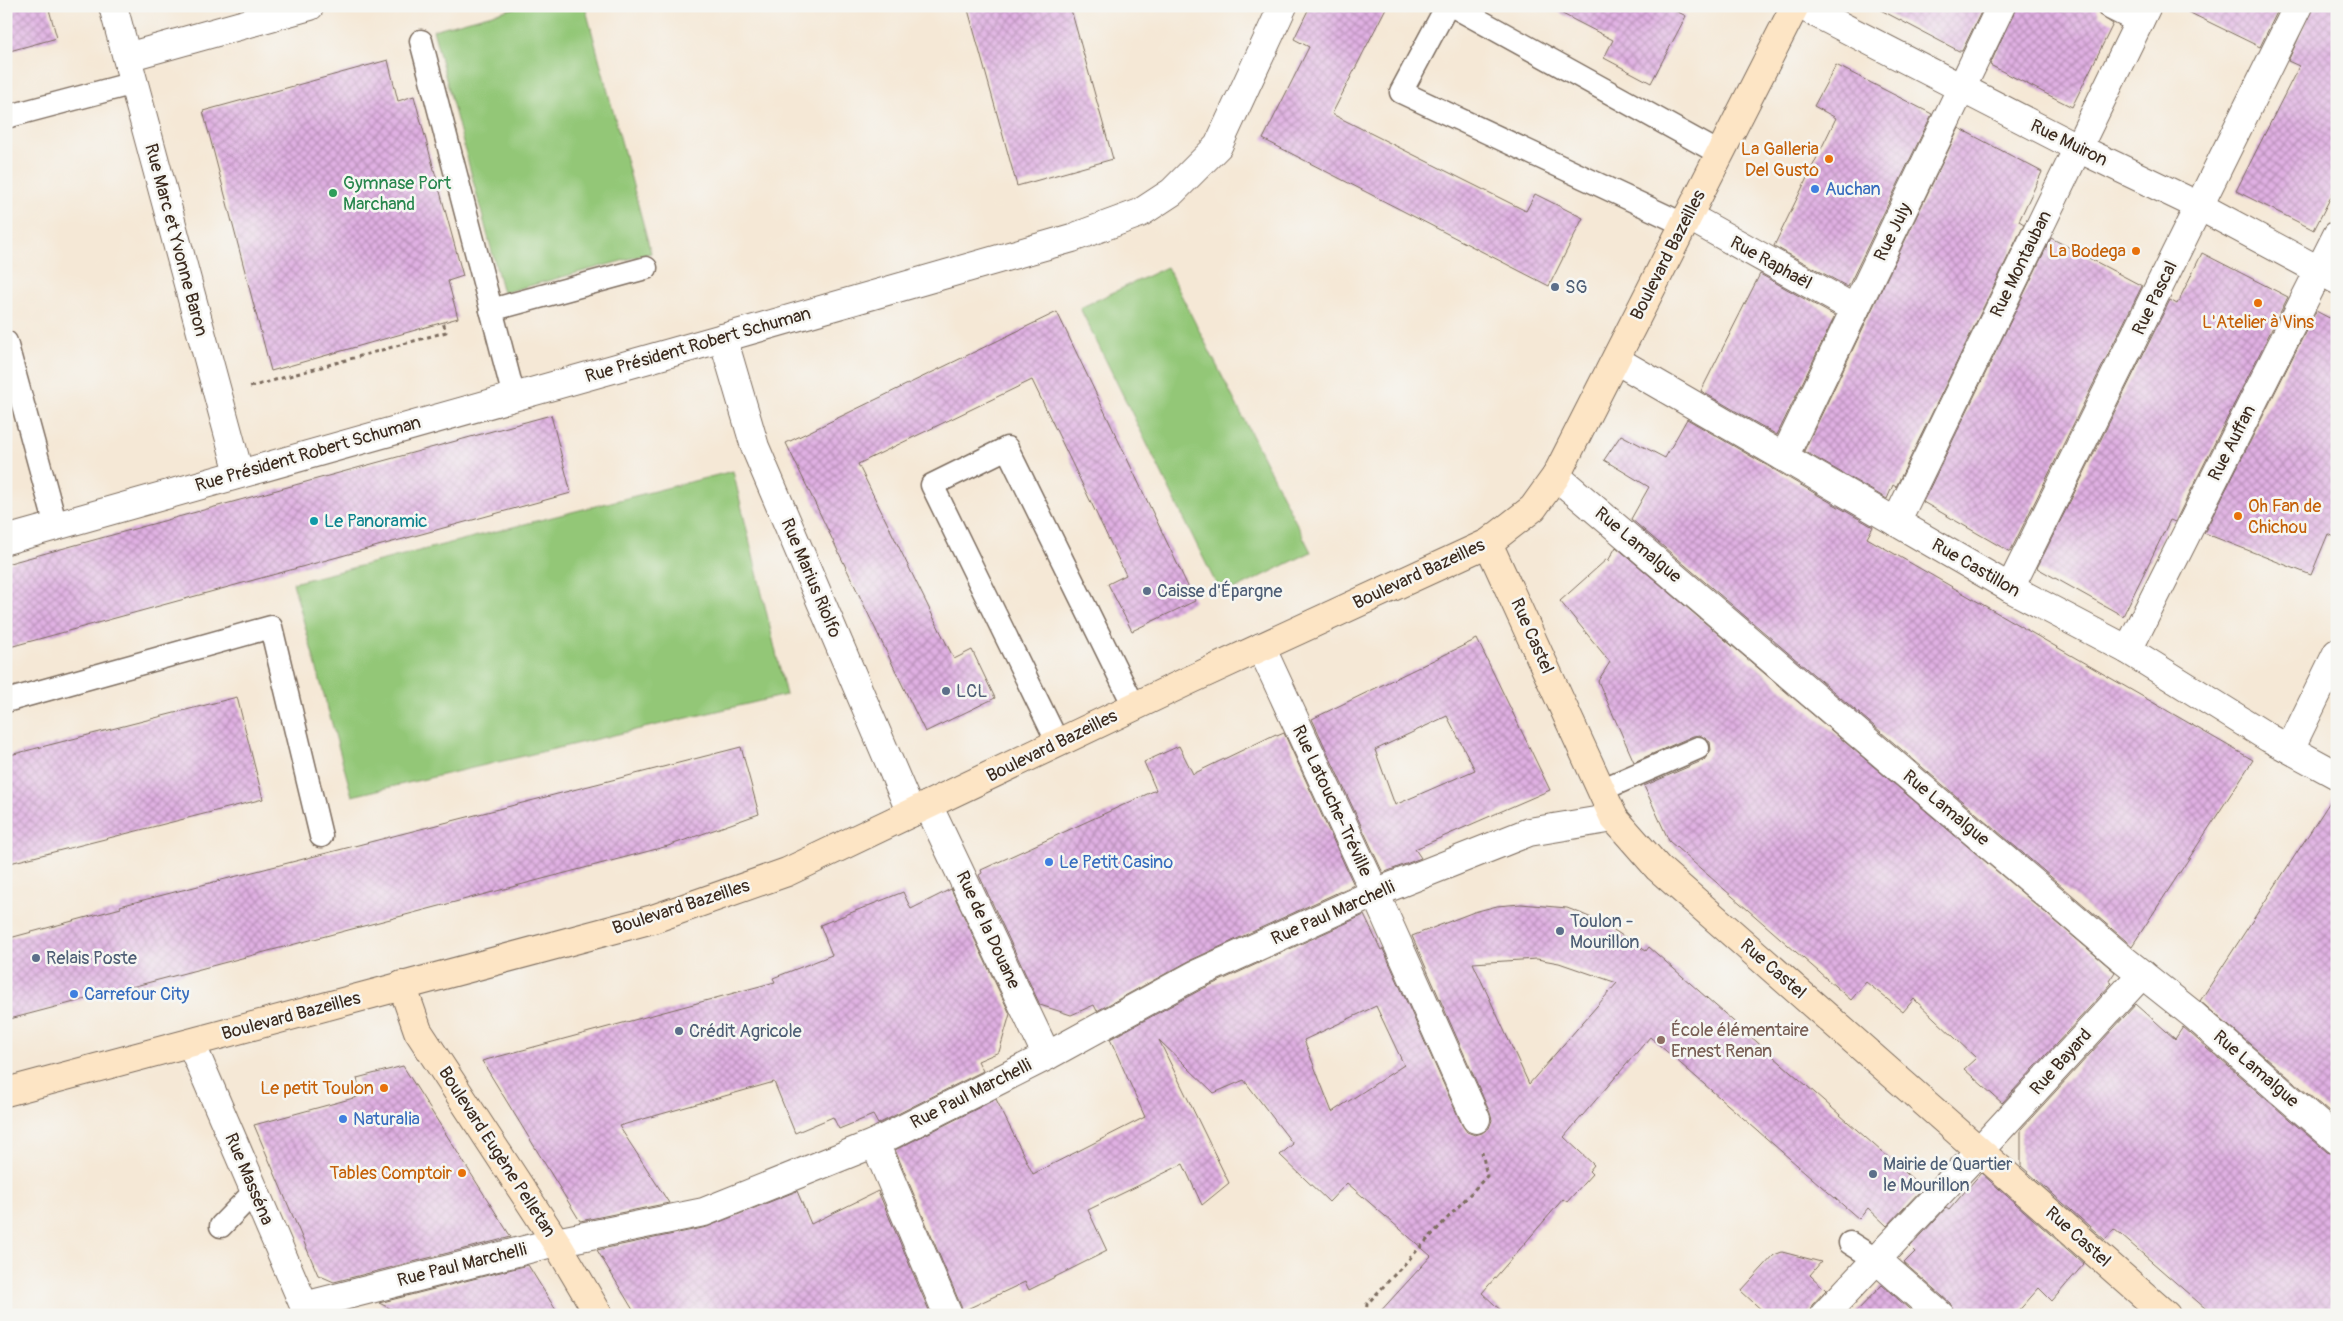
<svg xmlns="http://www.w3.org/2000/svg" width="2343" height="1321" font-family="Pangolin,sans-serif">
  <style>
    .green { fill: #93c777; stroke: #67784a }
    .building { fill: url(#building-cross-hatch); fill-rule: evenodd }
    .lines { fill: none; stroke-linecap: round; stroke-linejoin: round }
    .lane-casing { stroke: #7c6c5e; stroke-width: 25 }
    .street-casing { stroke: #7c6c5e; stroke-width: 30 }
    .secondary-casing { stroke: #7c6c5e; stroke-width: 30 }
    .path { stroke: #7c6c5e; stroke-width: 3; stroke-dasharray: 4 4; stroke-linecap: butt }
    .lane { stroke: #fff; stroke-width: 22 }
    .street { stroke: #fff; stroke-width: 28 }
    .secondary { stroke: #fde5c5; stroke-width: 28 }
    .food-dot { fill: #e8710a; stroke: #f6f6f2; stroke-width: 2 }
    .shop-dot { fill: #3f7fe0; stroke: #f6f6f2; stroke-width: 2 }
    .leisure-dot { fill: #2e9e5b; stroke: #f6f6f2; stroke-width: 2 }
    .service-dot { fill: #5c6f8a; stroke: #f6f6f2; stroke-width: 2 }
    .culture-dot { fill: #0f9aa8; stroke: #f6f6f2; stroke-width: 2 }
    .education-dot { fill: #8d6e63; stroke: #f6f6f2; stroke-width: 2 }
    .labels { text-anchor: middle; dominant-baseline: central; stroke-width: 5; stroke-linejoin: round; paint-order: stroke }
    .street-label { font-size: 18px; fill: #3b2a1e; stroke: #f6f6f2 }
    .food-label { font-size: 18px; fill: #c56008; stroke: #f6f6f2; text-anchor: end }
    .leisure-label { font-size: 18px; fill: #27864d; stroke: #f6f6f2; text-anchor: start }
    .shop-label { font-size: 18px; fill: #366cbe; stroke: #f6f6f2; text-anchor: start }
    .service-label { font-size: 18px; fill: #4e5e75; stroke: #f6f6f2; text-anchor: start }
    .culture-label { font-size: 18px; fill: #0d838f; stroke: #f6f6f2; text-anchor: start }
    .education-label { font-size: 18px; fill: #785e54; stroke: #f6f6f2; text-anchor: start }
  </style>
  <defs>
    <pattern id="building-cross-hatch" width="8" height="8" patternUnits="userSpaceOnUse" patternTransform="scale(1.25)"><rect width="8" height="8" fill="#e0b0e3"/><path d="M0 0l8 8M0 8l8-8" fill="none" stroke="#b78fb7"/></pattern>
  </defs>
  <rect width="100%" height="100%" fill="#f6f6f2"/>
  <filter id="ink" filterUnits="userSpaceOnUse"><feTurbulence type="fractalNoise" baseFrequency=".02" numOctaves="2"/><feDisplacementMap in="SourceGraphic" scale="10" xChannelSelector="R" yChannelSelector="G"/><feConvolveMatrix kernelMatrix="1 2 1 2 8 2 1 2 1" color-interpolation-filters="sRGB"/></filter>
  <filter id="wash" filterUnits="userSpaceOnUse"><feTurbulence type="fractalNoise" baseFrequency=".0096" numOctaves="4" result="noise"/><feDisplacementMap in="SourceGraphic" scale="20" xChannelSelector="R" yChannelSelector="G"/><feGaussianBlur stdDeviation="1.12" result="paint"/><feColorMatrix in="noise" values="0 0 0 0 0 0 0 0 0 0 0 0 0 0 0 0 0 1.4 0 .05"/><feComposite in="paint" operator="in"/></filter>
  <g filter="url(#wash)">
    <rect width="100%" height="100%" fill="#f5e8d6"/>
    <g class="green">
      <path d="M 522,6 L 585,6 L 651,253 L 503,293 L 433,30 Z"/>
      <path d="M 1167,267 L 1311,552 L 1222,596 L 1080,308 Z"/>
      <path d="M 733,471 L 786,695 L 352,796 L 293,583 Z"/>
    </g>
    <g id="blocks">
      <g class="building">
        <path d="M 6,6 L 48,6 L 57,38 L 6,52 Z"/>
        <path d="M 967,6 L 1070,6 L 1113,159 L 1017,186 Z"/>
        <path d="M 1310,6 L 1387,6 L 1332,114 L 1526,211 L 1535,194 L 1583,218 L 1549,286 L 1263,139 L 1309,47 L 1294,39 Z"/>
        <path d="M 1547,6 L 1666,6 L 1686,16 L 1651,83 L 1604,58 L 1613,40 Z"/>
        <path d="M 1873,6 L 1984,6 L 1962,51 L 1959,51 Z"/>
        <path d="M 2016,6 L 2096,6 L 2099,15 L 2113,24 L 2072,107 L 1990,65 Z"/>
        <path d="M 2176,6 L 2280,6 L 2260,47 Z"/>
        <path d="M 2313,6 L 2337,6 L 2337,185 L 2314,230 L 2236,191 L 2299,66 L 2288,61 Z"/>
        <path d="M 388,60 L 398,101 L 414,96 L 463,276 L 448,281 L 458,318 L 271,371 L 203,111 Z"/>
        <path d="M 1836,65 L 1932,114 L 1848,287 L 1774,246 L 1836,118 L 1814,106 Z"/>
        <path d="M 1959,128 L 2042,172 L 2019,221 L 2024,224 L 1896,487 L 1893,485 L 1887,499 L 1804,451 Z"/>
        <path d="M 2051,238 L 2142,286 L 2010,552 L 1923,502 Z"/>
        <path d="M 2202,253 L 2288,297 L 2175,522 L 2170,520 L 2123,616 L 2037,568 L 2170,300 L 2177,304 Z"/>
        <path d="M 1760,274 L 1835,316 L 1777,435 L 1701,391 Z"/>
        <path d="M 2316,311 L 2337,322 L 2337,538 L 2328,534 L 2311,575 L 2204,533 Z"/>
        <path d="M 1057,312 L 1195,601 L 1132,631 L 1108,584 L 1126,575 L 1032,380 L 858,464 L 954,659 L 972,650 L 995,698 L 925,732 L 786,443 Z"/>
        <path d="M 551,415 L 571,493 L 6,648 L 6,564 Z"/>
        <path d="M 1687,419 L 1873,527 L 1867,538 L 2253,760 L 2132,946 L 1631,519 L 1649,487 L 1604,460 L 1621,435 L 1665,458 Z"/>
        <path d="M 1616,547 L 2115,972 L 2109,981 L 2112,983 L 2002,1103 L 1964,1069 L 1976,1058 L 1914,999 L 1903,1012 L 1866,982 L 1851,1000 L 1669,841 L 1644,786 L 1704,760 L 1711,750 L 1710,742 L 1700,735 L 1693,736 L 1634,762 L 1598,681 L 1610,662 L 1560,601 L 1607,559 L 1608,561 Z"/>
        <path d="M 1477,639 L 1550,790 L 1415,849 L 1421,858 L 1383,873 L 1312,719 ZM 1447,716 L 1475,770 L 1395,805 L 1375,750 Z"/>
        <path d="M 237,697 L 263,799 L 6,864 L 6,756 Z"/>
        <path d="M 1284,733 L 1354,885 L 1189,961 L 1097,1011 L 1094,1005 L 1071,1015 L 1040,1005 L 979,875 L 982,873 L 981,870 L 1156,790 L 1144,762 L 1179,746 L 1193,774 L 1276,734 L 1277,736 Z"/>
        <path d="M 741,747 L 759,814 L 668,846 L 6,1020 L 6,939 L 121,908 L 120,906 Z"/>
        <path d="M 2337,791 L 2337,1119 L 2200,1001 Z"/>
        <path d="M 951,889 L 1010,1014 L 999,1052 L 978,1061 L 983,1071 L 878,1124 L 873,1115 L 839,1129 L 833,1117 L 795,1133 L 774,1082 L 619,1126 L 669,1203 L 580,1221 L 482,1061 L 775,982 L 773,978 L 832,955 L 820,925 L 903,892 L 911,909 Z"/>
        <path d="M 1521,904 L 1567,908 L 1580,913 L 1603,923 L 1646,951 L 1649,947 L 1923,1188 L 1887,1226 L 1868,1208 L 1859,1219 L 1650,1037 L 1564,1137 L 1594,1165 L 1589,1171 L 1592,1174 L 1567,1202 L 1563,1199 L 1482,1293 L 1506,1315 L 1377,1315 L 1431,1256 L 1347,1183 L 1329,1202 L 1280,1155 L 1293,1144 L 1244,1080 L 1214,1093 L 1159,1040 L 1229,1183 L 1202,1205 L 1183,1164 L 1088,1210 L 1107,1251 L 1029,1290 L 1025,1282 L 963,1311 L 895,1150 L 996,1099 L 1033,1174 L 1145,1117 L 1110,1039 L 1202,989 L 1364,915 L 1381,950 L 1383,949 L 1462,1125 L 1467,1132 L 1475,1135 L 1482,1133 L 1489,1128 L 1492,1120 L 1490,1113 L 1412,936 L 1474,912 L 1497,906 ZM 1537,959 L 1559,963 L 1617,983 L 1529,1084 L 1473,963 ZM 1376,1006 L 1404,1065 L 1332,1112 L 1304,1040 Z"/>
        <path d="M 2136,1004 L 2175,1039 L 2183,1027 L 2327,1152 L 2337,1155 L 2337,1315 L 2213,1315 L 2114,1229 L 2105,1240 L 2021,1166 L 2021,1129 Z"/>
        <path d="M 403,1066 L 511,1237 L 334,1282 L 318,1275 L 254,1125 L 361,1096 L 357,1078 Z"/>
        <path d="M 1981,1173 L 2084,1264 L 2052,1301 L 2039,1288 L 2015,1315 L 1955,1315 L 1950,1303 L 1904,1263 L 1915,1252 L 1910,1247 L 1946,1208 L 1949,1210 Z"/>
        <path d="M 797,1191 L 811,1224 L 878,1191 L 931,1315 L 636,1315 L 597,1250 L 707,1227 Z"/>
        <path d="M 1782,1252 L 1821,1262 L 1810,1275 L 1826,1290 L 1812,1305 L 1809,1315 L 1767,1315 L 1741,1291 L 1774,1255 Z"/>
        <path d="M 528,1265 L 559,1315 L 404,1315 L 379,1303 Z"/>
        <path d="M 1882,1285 L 1916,1315 L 1853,1315 Z"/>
      </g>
    </g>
  </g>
  <g filter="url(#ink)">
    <use href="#blocks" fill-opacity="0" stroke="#7c6c5e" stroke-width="1"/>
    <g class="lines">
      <defs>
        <g id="lane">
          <path d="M 1447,6 L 1401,92 L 1683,224"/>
          <path d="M 1453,6 L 1719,153"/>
          <path d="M 421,41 L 514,397"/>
          <path d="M 6,117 L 134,83"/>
          <path d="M 491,310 L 646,268"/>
          <path d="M 6,342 L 56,526"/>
          <path d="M 6,701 L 271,627 L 321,836"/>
          <path d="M 1058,743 L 932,485 L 1007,448 L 1134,706"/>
          <path d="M 1601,790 L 1698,748"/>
          <path d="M 221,1226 L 255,1191"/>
          <path d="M 1850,1243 L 1877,1260"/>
        </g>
        <g id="street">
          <path d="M 113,6 L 239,473"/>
          <path d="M 1802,6 L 2078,148 L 2199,206 L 2337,280"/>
          <path d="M 2112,6 L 2140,20"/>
          <path d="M 127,57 L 310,6"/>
          <path d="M 1688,216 L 1855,309"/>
          <path d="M 723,338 L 755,447 L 911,813"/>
          <path d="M 1616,360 L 2010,588 L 2128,650 L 2269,738 L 2337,775"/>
          <path d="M 1784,457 L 2001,6"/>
          <path d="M 1556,476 L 2123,959 L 2191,1013 L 2337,1140"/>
          <path d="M 1896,522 L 2147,6"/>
          <path d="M 6,540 L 723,338 L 1072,238 L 1140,213 L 1172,192 L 1218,146 L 1283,6"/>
          <path d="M 2010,588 L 2298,6"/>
          <path d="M 1261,647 L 1375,893 L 1476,1119"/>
          <path d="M 2128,650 L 2337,235"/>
          <path d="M 2290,749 L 2337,653"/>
          <path d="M 928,805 L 1047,1056"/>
          <path d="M 191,1043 L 308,1315"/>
          <path d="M 875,1143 L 948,1315"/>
          <path d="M 1877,1260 L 1940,1315"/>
          <path d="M 304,1306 L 556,1242 L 704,1212 L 875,1143 L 1047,1056 L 1195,975 L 1375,893 L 1529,832 L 1614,818"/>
          <path d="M 1824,1315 L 1980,1150 L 2142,974"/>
        </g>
        <g id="secondary">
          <path d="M 1488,543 L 1614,818 L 1658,868 L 2166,1315"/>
          <path d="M 402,985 L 418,1031 L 556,1242 L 599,1315"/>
          <path d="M 6,1092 L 653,919 L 787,872 L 1190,680 L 1488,543 L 1533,508 L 1556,476 L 1795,6"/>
        </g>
      </defs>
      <use href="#lane" class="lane-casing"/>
      <use href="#street" class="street-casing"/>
      <use href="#secondary" class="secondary-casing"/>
      <g class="path">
        <path d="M 250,387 L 446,332 L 443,322"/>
        <path d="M 1366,1315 L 1367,1304 L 1487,1176 L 1482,1152"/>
      </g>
      <use href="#lane" class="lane"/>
      <use href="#street" class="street"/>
      <use href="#secondary" class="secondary"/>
    </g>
  </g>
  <g class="food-dot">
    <circle cx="1829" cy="159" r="5"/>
    <circle cx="2136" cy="251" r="5"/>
    <circle cx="2258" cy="303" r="5"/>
    <circle cx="2238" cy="516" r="5"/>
    <circle cx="384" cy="1088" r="5"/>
    <circle cx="462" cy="1173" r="5"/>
  </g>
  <g class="shop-dot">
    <circle cx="1815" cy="189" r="5"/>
    <circle cx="1049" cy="862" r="5"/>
    <circle cx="74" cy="994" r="5"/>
    <circle cx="343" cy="1119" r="5"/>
  </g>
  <circle class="leisure-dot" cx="333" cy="193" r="5"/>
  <g class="service-dot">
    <circle cx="1555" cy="287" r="5"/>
    <circle cx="1147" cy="591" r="5"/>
    <circle cx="946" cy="691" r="5"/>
    <circle cx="1560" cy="931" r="5"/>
    <circle cx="36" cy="958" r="5"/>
    <circle cx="679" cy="1031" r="5"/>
    <circle cx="1873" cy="1174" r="5"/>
  </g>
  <circle class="culture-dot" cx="314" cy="521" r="5"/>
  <circle class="education-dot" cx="1661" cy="1040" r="5"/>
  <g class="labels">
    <g class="street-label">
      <text transform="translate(2069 143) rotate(26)">Rue Muiron</text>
      <text transform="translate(1893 232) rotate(-64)">Rue July</text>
      <text transform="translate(176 240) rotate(75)">Rue Marc et Yvonne Baron</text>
      <text transform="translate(1668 255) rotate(-63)">Boulevard Bazeilles</text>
      <text transform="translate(1771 263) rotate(29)">Rue Raphaël</text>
      <text transform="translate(2021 264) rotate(-64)">Rue Montauban</text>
      <text transform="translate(2155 298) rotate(-64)">Rue Pascal</text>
      <text transform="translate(698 345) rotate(-16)">Rue Président Robert Schuman</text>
      <text transform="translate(2232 443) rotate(-63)">Rue Auffan</text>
      <text transform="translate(308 454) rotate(-16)">Rue Président Robert Schuman</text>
      <text transform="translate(1638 545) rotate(40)">Rue Lamalgue</text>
      <text transform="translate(1976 568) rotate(30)">Rue Castillon</text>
      <text transform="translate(1419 574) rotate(-25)">Boulevard Bazeilles</text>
      <text transform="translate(811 578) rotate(67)">Rue Marius Riolfo</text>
      <text transform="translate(1532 636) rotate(66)">Rue Castel</text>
      <text transform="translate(1052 746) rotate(-26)">Boulevard Bazeilles</text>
      <text transform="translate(1332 801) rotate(65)">Rue Latouche-Tréville</text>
      <text transform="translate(1946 808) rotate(40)">Rue Lamalgue</text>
      <text transform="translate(681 907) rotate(-18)">Boulevard Bazeilles</text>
      <text transform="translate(1333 913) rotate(-24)">Rue Paul Marchelli</text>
      <text transform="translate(988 930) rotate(65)">Rue de la Douane</text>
      <text transform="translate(1773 969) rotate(41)">Rue Castel</text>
      <text transform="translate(291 1016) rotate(-15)">Boulevard Bazeilles</text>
      <text transform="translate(2061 1062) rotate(-48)">Rue Bayard</text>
      <text transform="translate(2256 1069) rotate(41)">Rue Lamalgue</text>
      <text transform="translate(971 1094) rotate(-27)">Rue Paul Marchelli</text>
      <text transform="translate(497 1152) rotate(57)">Boulevard Eugène Pelletan</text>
      <text transform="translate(249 1179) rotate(67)">Rue Masséna</text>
      <text transform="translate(2078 1237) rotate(42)">Rue Castel</text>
      <text transform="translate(462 1265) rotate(-14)">Rue Paul Marchelli</text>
    </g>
    <g class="food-label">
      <text x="1819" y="149">La Galleria<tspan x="1819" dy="21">Del Gusto</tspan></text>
      <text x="2126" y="251">La Bodega</text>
      <text x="2258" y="322" text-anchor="middle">L'Atelier à Vins</text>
      <text x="2248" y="506" text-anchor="start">Oh Fan de<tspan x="2248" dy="21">Chichou</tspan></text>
      <text x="374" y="1088">Le petit Toulon</text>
      <text x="452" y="1173">Tables Comptoir</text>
    </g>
    <g class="leisure-label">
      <text x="343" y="183">Gymnase Port<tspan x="343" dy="21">Marchand</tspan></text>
    </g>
    <g class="shop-label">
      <text x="1825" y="189">Auchan</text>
      <text x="1059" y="862">Le Petit Casino</text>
      <text x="84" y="994">Carrefour City</text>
      <text x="353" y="1119">Naturalia</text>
    </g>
    <g class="service-label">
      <text x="1565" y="287">SG</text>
      <text x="1157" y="591">Caisse d'Épargne</text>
      <text x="956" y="691">LCL</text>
      <text x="1570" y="921">Toulon -<tspan x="1570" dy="21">Mourillon</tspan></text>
      <text x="46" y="958">Relais Poste</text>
      <text x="689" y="1031">Crédit Agricole</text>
      <text x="1883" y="1164">Mairie de Quartier<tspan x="1883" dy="21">le Mourillon</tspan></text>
    </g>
    <g class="culture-label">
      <text x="324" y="521">Le Panoramic</text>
    </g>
    <g class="education-label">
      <text x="1671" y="1030">École élémentaire<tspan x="1671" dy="21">Ernest Renan</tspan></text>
    </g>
  </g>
  <rect width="2343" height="1321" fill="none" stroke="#f6f6f2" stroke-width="25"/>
</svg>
